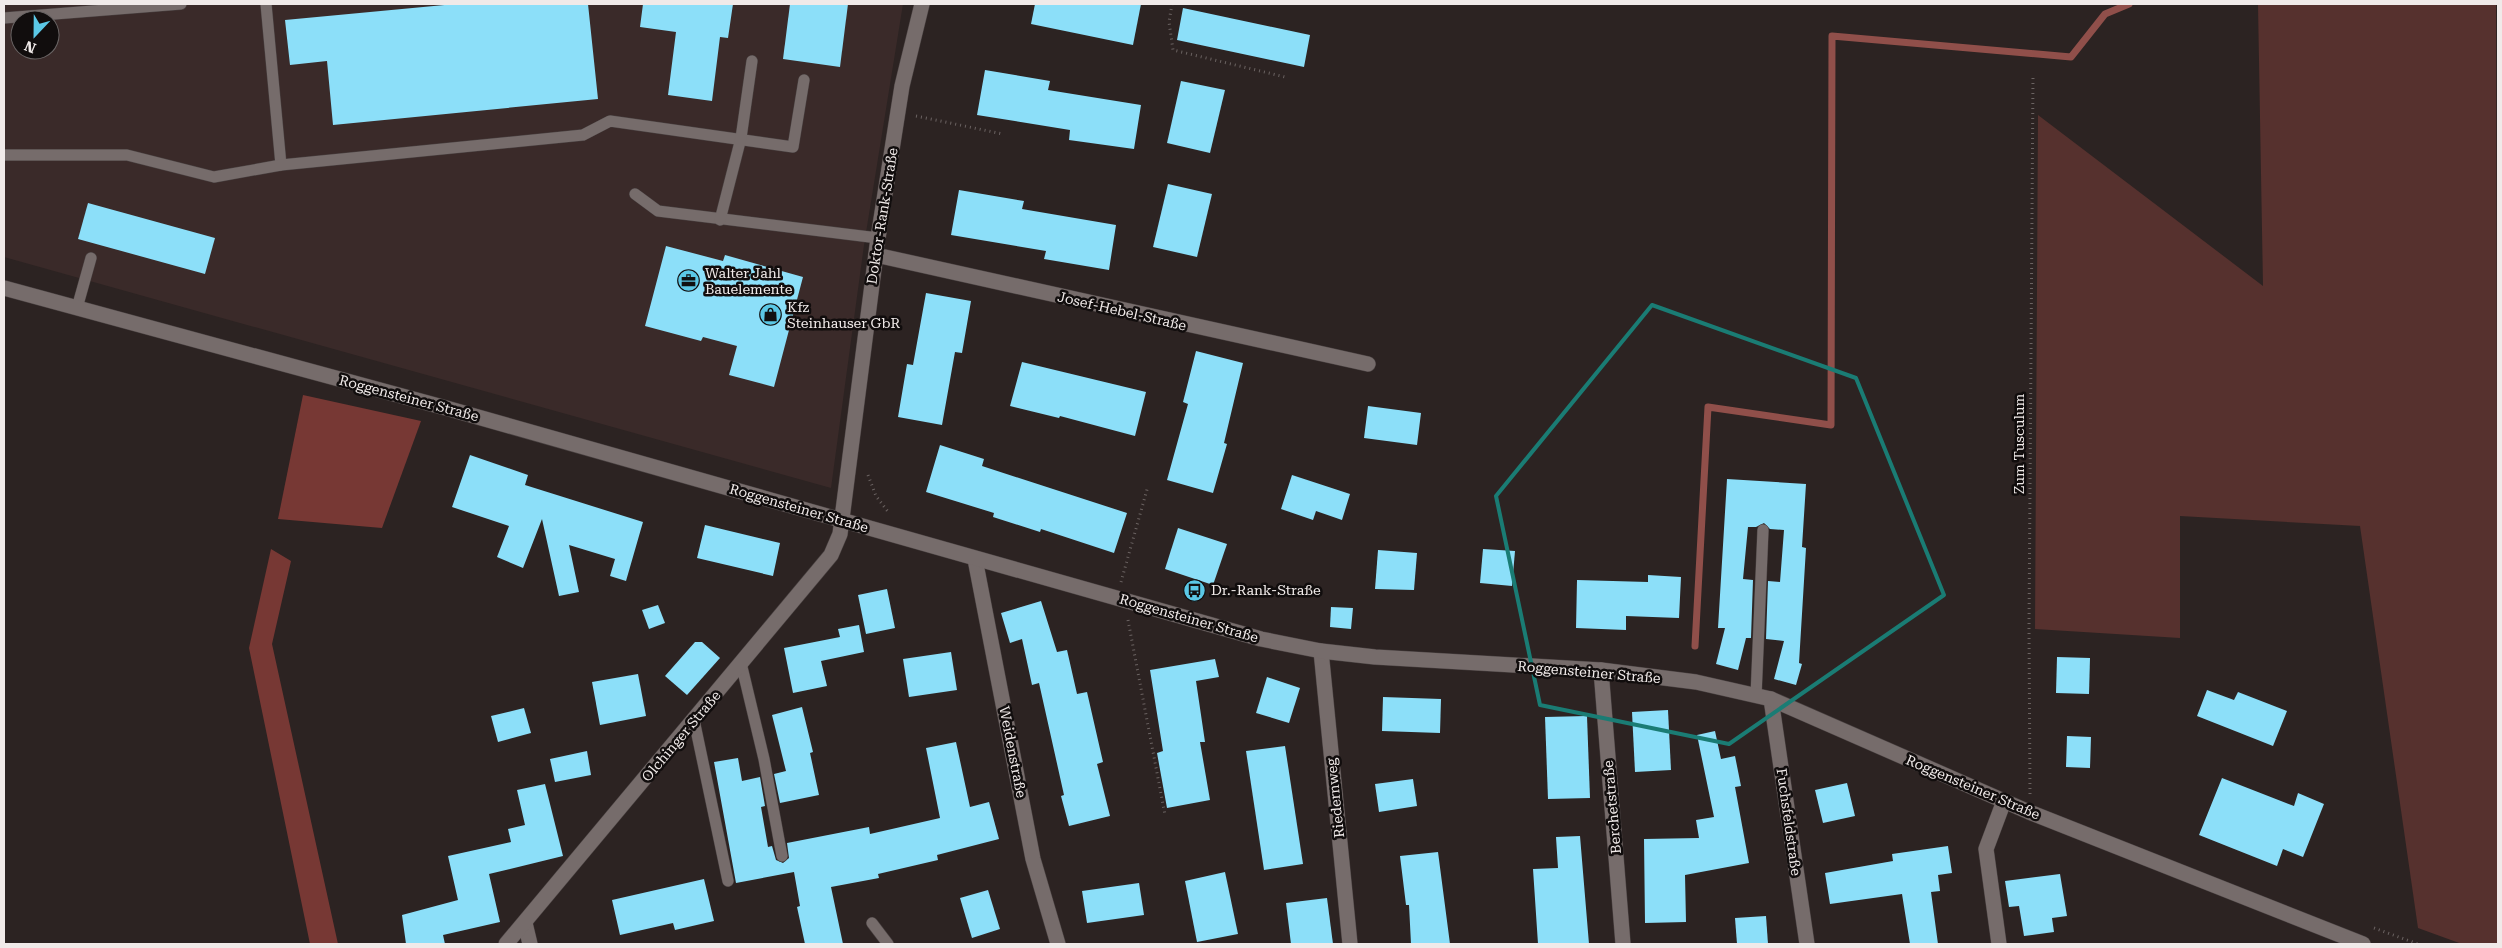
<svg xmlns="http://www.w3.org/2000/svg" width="2502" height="948" font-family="'Roboto Serif',serif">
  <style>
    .built { fill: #3a2a29; fill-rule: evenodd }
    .green { fill: #56312e }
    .forest { fill: #773834 }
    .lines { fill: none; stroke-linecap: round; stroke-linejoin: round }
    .stream { stroke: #904f4a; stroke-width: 7 }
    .building { fill: #8cdff9 }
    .service-casing { stroke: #494141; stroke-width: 12 }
    .minor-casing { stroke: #494141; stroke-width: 16 }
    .tertiary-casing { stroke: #494141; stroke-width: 16 }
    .path { stroke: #6b6362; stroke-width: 3; stroke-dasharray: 1 4; stroke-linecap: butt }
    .service { stroke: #766c6b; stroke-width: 11 }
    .minor { stroke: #766c6b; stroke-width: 15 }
    .tertiary { stroke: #766c6b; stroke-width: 15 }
    .marked { fill: none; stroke: #1a7c74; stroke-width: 4; stroke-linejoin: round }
    .labels { text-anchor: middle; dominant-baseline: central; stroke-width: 5; stroke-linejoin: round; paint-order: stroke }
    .street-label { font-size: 14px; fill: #f0eae9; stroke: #110d0d }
    .poi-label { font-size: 14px; fill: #f0eae9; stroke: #110d0d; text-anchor: start }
  </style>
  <rect width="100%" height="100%" fill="#2c2322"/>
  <path class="built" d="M 4,4 L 903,4 L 864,245 L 831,488 L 4,257 ZM 20,20 L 50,20 L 50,50 L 20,50 Z"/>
  <path class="green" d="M 2258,4 L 2496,4 L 2498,944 L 2462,944 L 2418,928 L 2360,526 L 2180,516 L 2180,638 L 2035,629 L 2038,115 L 2263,286 Z"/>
  <g class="forest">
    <path d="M 303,395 L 421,421 L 382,528 L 278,519 Z"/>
    <path d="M 271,549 L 291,561 L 272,644 L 338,944 L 310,944 L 249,648 Z"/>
  </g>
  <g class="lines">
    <path class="stream" d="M 1695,646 L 1708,407 L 1831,425 L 1832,36 L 2071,57 L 2105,14 L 2129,4"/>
  </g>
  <g class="building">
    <path d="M 455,4 L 588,4 L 598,99 L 333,125 L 327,61 L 290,65 L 285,20 Z"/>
    <path d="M 643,4 L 733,4 L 728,38 L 720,37 L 712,101 L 668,95 L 676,32 L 640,27 Z"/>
    <path d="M 790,4 L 848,4 L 840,67 L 783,59 Z"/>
    <path d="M 1035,4 L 1141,4 L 1133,45 L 1031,24 Z"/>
    <path d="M 1183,8 L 1310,35 L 1304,67 L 1177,40 Z"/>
    <path d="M 985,70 L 1050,81 L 1048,90 L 1141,105 L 1134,149 L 1069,140 L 1070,130 L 977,115 Z"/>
    <path d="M 1181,81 L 1225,90 L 1210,153 L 1167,143 Z"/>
    <path d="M 1168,184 L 1212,194 L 1197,257 L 1153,247 Z"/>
    <path d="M 959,190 L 1024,201 L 1022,209 L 1116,225 L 1109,270 L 1044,259 L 1046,251 L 951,235 Z"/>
    <path d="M 88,203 L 215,238 L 205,274 L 78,239 Z"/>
    <path d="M 666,246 L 723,261 L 725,255 L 803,277 L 774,387 L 729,375 L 737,346 L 703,337 L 701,341 L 645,326 Z"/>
    <path d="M 926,293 L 971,301 L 962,353 L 955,352 L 942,425 L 898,417 L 907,364 L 913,365 Z"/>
    <path d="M 1196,351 L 1243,363 L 1224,443 L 1227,444 L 1213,493 L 1167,480 L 1188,404 L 1183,402 Z"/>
    <path d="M 1022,362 L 1146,392 L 1135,436 L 1060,416 L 1059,418 L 1010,406 Z"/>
    <path d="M 1368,406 L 1421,413 L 1417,445 L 1364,438 Z"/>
    <path d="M 940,445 L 984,459 L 982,466 L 1127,513 L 1114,553 L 1041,529 L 1040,532 L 993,517 L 994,513 L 926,492 Z"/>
    <path d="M 470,455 L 528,475 L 525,485 L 643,522 L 626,581 L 610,576 L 615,559 L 569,545 L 579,592 L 559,596 L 542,519 L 523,568 L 497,557 L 509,526 L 452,507 Z"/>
    <path d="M 1292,475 L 1350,494 L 1342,520 L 1316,511 L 1313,520 L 1281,509 Z"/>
    <path d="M 1727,479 L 1806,484 L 1802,547 L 1806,548 L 1799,663 L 1802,664 L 1796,685 L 1774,679 L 1784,641 L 1766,639 L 1768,581 L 1780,582 L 1784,530 L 1770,529 L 1764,523 L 1756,527 L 1748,527 L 1743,579 L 1753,580 L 1751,638 L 1746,638 L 1738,670 L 1716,664 L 1725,628 L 1718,628 Z"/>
    <path d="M 705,525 L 780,543 L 773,576 L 697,558 Z"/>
    <path d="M 1178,528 L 1227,544 L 1213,585 L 1165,569 Z"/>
    <path d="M 1483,549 L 1515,551 L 1512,586 L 1480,583 Z"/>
    <path d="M 1378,550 L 1417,553 L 1414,590 L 1375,589 Z"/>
    <path d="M 1648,575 L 1681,577 L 1679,618 L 1626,616 L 1626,630 L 1576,628 L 1577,580 L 1648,582 Z"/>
    <path d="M 887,589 L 895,628 L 866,634 L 858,595 Z"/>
    <path d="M 1041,601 L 1057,652 L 1067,650 L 1077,694 L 1087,692 L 1103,762 L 1097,764 L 1110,816 L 1069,826 L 1061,796 L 1064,795 L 1039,683 L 1032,685 L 1022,639 L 1010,643 L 1001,613 Z"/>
    <path d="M 658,605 L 665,623 L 649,629 L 642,610 Z"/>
    <path d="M 1331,607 L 1353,608 L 1351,629 L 1330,627 Z"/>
    <path d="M 859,625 L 864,652 L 821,661 L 827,686 L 793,693 L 784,648 L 840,637 L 838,629 Z"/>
    <path d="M 695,642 L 702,642 L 720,658 L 687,695 L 665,676 Z"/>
    <path d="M 951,652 L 957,690 L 909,697 L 903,659 Z"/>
    <path d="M 2057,657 L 2090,658 L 2089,694 L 2056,693 Z"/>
    <path d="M 1215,659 L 1219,677 L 1196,681 L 1205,742 L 1200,742 L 1210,800 L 1167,808 L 1157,753 L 1163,751 L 1150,670 Z"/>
    <path d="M 638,674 L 646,716 L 600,725 L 592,682 Z"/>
    <path d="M 1267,677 L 1300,688 L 1289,723 L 1256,713 Z"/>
    <path d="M 2207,690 L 2234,700 L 2238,692 L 2287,711 L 2273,746 L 2197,716 Z"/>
    <path d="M 1383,697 L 1441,699 L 1440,733 L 1382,731 Z"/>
    <path d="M 802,707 L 813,752 L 810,753 L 819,795 L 780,803 L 774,774 L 786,771 L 772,715 Z"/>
    <path d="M 524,708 L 531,733 L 498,742 L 491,716 Z"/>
    <path d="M 1668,710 L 1671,770 L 1635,772 L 1632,712 Z"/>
    <path d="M 1587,716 L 1590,798 L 1548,799 L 1545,717 Z"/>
    <path d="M 1715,731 L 1721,759 L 1735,756 L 1741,786 L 1735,787 L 1749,863 L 1685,875 L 1686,922 L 1645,923 L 1644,839 L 1699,838 L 1696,820 L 1714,817 L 1697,735 Z"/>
    <path d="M 2067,736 L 2091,737 L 2090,768 L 2066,767 Z"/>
    <path d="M 956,742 L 970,807 L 989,802 L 999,839 L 937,855 L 938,860 L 878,874 L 879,878 L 831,887 L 843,944 L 805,944 L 797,907 L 800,906 L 794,872 L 736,883 L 714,762 L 738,758 L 742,781 L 760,777 L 765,806 L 761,807 L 768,847 L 772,846 L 776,860 L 783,863 L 789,858 L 787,843 L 869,827 L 870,834 L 940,818 L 926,748 Z"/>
    <path d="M 1285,746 L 1303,864 L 1264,870 L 1246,751 Z"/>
    <path d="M 587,751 L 591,775 L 555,782 L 550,759 Z"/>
    <path d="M 2222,778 L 2294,806 L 2298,793 L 2324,804 L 2303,857 L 2283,849 L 2277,866 L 2199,835 Z"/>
    <path d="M 1413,779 L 1417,806 L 1379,812 L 1375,784 Z"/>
    <path d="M 1847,783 L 1855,816 L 1823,823 L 1815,790 Z"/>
    <path d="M 545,784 L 563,856 L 489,874 L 500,922 L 443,935 L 445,944 L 406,944 L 402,915 L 458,900 L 448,856 L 511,842 L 508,829 L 525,825 L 517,790 Z"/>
    <path d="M 1580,836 L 1589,944 L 1538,944 L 1533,869 L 1558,868 L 1556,837 Z"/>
    <path d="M 1948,846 L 1952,873 L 1938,875 L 1940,891 L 1931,892 L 1938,944 L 1910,944 L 1902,894 L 1830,904 L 1825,873 L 1893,861 L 1892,854 Z"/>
    <path d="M 1438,852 L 1450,944 L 1411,944 L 1409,905 L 1406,905 L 1400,856 Z"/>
    <path d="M 1225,872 L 1238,934 L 1197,942 L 1185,881 Z"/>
    <path d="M 2060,874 L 2067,916 L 2052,918 L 2054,932 L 2024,936 L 2019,906 L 2009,907 L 2005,881 Z"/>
    <path d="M 704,879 L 714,921 L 675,930 L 673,923 L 620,935 L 612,900 Z"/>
    <path d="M 1139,883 L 1144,915 L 1087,923 L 1082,891 Z"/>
    <path d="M 988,890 L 1000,929 L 972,938 L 960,898 Z"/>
    <path d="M 1327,898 L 1333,944 L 1291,944 L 1286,903 Z"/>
    <path d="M 1766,916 L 1768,944 L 1737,944 L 1735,918 Z"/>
  </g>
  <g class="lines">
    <defs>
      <g id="service">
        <path d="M 266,4 L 281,165"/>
        <path d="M 4,18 L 181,4"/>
        <path d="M 4,155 L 127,155 L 214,177 L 281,165 L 583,135 L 610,121 L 793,147 L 804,80"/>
        <path d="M 635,194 L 658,211 L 878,238"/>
        <path d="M 720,220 L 741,138 L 752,61"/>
        <path d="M 77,308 L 91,258"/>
        <path d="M 741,663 L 764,759 L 782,856"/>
        <path d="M 1756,696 L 1763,530"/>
        <path d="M 694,720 L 728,881"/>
        <path d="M 872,923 L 888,944"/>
      </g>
      <g id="minor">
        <path d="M 876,255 L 1368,364"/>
        <path d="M 975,559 L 1033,859 L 1058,944"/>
        <path d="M 1321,651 L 1350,944"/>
        <path d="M 1601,670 L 1623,944"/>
        <path d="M 1771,699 L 1807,944"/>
        <path d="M 525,923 L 530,944"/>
        <path d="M 506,944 L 831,555 L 840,534 L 878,238 L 902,86 L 922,4"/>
        <path d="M 1999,944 L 1986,849 L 2004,801"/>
      </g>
      <path id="tertiary" d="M 4,288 L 446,408 L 1261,639 L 1321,651 L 1375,657 L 1601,670 L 1696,682 L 1771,699 L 2029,812 L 2363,944"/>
    </defs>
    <use href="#service" class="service-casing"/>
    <use href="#minor" class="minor-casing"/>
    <use href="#tertiary" class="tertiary-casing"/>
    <g class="path">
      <path d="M 1172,4 L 1169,22 L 1173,50 L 1285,77"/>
      <path d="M 916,116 L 1003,134"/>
      <path d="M 868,475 L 876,496 L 889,513"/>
      <path d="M 1121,582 L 1148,486"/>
      <path d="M 1128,620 L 1165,815"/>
      <path d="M 2030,794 L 2029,627 L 2033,76"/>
      <path d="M 2374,928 L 2418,944"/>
    </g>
    <use href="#service" class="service"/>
    <use href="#minor" class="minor"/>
    <use href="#tertiary" class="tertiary"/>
  </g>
  <path class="marked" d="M 1652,305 L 1856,378 L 1944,595 L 1729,744 L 1540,705 L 1496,496 Z"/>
  <defs>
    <symbol id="office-disc" viewBox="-11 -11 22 22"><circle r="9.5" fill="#5bc8e6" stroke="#110d0d"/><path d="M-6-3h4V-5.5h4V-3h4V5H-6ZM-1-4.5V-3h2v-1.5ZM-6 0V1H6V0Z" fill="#111"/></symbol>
    <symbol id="shop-disc" viewBox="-11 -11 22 22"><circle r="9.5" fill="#5bc8e6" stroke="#110d0d"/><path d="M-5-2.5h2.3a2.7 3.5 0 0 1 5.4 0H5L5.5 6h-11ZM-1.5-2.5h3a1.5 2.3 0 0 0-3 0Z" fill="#111"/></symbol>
    <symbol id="bus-disc" viewBox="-11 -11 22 22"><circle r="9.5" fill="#5bc8e6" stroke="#110d0d"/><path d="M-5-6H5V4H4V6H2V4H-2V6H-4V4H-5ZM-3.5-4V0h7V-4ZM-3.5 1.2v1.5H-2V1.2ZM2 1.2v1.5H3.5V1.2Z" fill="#111"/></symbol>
  </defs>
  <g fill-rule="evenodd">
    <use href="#office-disc" x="676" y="268" width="25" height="25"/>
    <use href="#shop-disc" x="758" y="302" width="25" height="25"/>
    <use href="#bus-disc" x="1182" y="578" width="25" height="25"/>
  </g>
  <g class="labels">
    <g class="street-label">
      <text transform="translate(882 216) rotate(-81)">Doktor-Rank-Straße</text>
      <text transform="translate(1122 311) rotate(13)">Josef-Hebel-Straße</text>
      <text transform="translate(409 398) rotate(15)">Roggensteiner Straße</text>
      <text transform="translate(2019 444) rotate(-90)">Zum Tusculum</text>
      <text transform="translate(799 508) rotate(16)">Roggensteiner Straße</text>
      <text transform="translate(1189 618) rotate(16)">Roggensteiner Straße</text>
      <text transform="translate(1589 672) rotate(5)">Roggensteiner Straße</text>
      <text transform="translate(681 736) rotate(-50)">Olchinger Straße</text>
      <text transform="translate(1013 752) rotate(79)">Weidenstraße</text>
      <text transform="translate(1973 787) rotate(23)">Roggensteiner Straße</text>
      <text transform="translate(1335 798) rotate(-96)">Riedernweg</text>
      <text transform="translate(1612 807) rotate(-95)">Berchetstraße</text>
      <text transform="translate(1789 822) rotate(82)">Fuchsfeldstraße</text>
    </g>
    <g class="poi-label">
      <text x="705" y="273">Walter Jahl<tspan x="705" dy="16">Bauelemente</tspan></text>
      <text x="787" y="307">Kfz<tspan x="787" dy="16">Steinhauser GbR</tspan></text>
      <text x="1211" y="590">Dr.-Rank-Straße</text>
    </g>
  </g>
  <rect width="2502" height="948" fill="none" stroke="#f0eae9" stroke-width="10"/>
  <g transform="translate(35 35) rotate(202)"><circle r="24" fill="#110d0d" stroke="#6a6565"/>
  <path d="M0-4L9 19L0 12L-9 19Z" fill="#5bc8e6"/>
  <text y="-8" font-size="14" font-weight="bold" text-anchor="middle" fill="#f0eae9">N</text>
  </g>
</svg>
